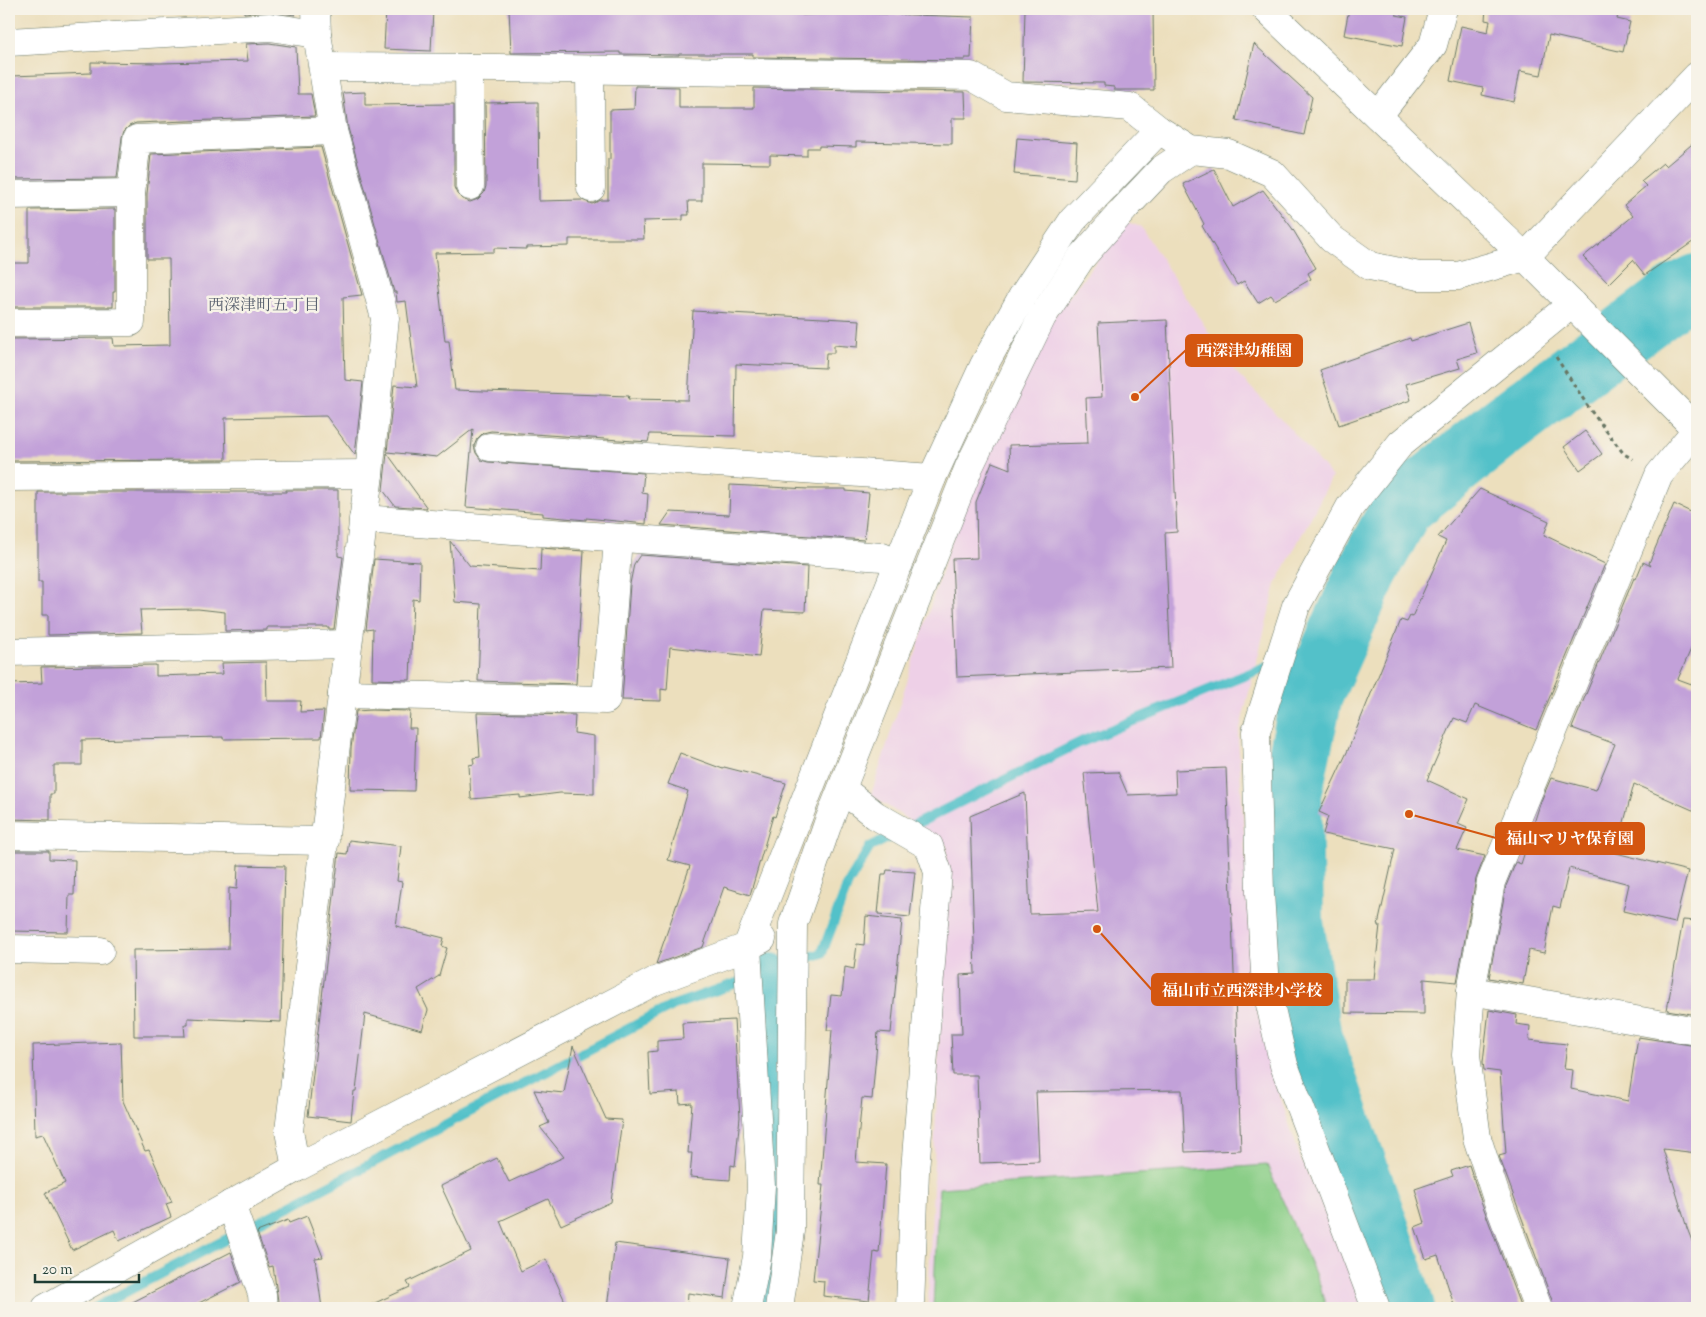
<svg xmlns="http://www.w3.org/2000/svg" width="1706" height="1317" font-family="'Sorts Mill Goudy','Noto Serif JP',serif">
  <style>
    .built { fill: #eed0e7 }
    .green { fill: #8ace87; stroke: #54865e }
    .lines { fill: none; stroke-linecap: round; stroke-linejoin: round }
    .stream { stroke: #53c1c9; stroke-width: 10 }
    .canal { stroke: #53c1c9; stroke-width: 36 }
    .river { stroke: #53c1c9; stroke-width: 62 }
    .building { fill: #c2a1d9 }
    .minor-casing { stroke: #677664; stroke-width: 29 }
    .path { stroke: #677664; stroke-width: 3; stroke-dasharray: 4 4; stroke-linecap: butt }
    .minor { stroke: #fff; stroke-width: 28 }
    .labels { text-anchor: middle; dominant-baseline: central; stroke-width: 5; stroke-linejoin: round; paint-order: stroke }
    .neighbourhood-label { font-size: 16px; fill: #58606e; stroke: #f7f3e8 }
    .leader { fill: none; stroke: #d45610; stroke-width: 2 }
    .callout-dot { fill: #d45610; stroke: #f7f3e8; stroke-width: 2 }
    .callout { fill: #d45610; stroke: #d45610; stroke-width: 2 }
    .callout-label { font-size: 16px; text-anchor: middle; font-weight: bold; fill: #fff }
  </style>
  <rect width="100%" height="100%" fill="#f7f3e8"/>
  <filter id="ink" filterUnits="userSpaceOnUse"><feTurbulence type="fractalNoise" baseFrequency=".02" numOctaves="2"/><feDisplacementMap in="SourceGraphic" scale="10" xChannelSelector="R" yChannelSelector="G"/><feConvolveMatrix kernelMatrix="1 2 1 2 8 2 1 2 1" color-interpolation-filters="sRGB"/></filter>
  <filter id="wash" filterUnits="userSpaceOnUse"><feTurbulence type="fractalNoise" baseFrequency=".0096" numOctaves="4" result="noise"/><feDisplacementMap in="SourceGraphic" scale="20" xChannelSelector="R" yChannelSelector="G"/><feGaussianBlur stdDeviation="1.12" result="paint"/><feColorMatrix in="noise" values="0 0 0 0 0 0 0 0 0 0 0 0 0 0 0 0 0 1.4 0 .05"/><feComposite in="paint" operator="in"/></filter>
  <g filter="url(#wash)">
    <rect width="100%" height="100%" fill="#ecdfbd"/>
    <path class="built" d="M 1127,222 L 1141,227 L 1231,367 L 1288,426 L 1332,477 L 1276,584 L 1238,736 L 1254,994 L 1277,1087 L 1301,1160 L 1340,1237 L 1364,1308 L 928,1308 L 947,846 L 871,795 L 947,554 L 986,447 L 1051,320 Z"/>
    <path class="green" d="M 1267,1165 L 1320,1285 L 1326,1308 L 933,1308 L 939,1188 Z"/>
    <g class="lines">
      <path class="stream" d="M 95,1308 L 674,1005 L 822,953 L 848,884 L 870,847 L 1081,742 L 1337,638"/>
      <path class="canal" d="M 764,1308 L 777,1214 L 776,1021 L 771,971"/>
      <path class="river" d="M 1404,1308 L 1379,1230 L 1311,1038 L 1293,923 L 1291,794 L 1312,695 L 1367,572 L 1402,507 L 1501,428 L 1679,294 L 1697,285"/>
    </g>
    <g id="blocks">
      <g class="building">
        <path d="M 244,9 L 294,9 L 295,15 L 269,11 L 244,13 Z"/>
        <path d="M 386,9 L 433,10 L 431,51 L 384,49 Z"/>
        <path d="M 509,9 L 713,9 L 713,11 L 802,13 L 802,15 L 858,13 L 973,17 L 971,58 L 965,58 L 965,60 L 753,57 L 753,54 L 679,54 L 679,55 L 620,54 L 620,52 L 511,53 Z"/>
        <path d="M 1025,9 L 1153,9 L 1154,90 L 1114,90 L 1114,87 L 1104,86 L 1104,83 L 1023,82 Z"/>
        <path d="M 1349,9 L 1398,9 L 1396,15 L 1407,17 L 1402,46 L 1344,35 Z"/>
        <path d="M 1486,9 L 1619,9 L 1617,19 L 1630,22 L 1623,52 L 1549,35 L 1541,75 L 1520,71 L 1514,102 L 1482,95 L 1483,88 L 1450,81 L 1461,26 L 1488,32 L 1490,21 L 1485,20 Z"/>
        <path d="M 269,43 L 296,47 L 298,94 L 311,94 L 315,116 L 136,123 L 129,126 L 124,131 L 122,137 L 117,178 L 9,179 L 9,135 L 13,135 L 12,76 L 91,73 L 91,62 L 160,63 L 248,61 L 246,44 Z"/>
        <path d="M 1254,44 L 1312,97 L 1304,135 L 1236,120 Z"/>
        <path d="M 635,86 L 679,87 L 679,108 L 754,108 L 754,88 L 965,92 L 966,118 L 952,118 L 952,144 L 856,142 L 856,147 L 819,146 L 819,148 L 807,148 L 807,156 L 770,155 L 770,164 L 702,163 L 702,201 L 688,201 L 689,215 L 683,215 L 683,220 L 643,221 L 644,239 L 569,239 L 569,246 L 526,247 L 526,249 L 494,248 L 494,252 L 435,253 L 445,341 L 449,341 L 455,390 L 629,396 L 628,399 L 688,400 L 693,311 L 860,320 L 858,347 L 834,345 L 834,353 L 826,353 L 825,368 L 736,364 L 735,436 L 650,434 L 648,442 L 491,431 L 483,433 L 477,439 L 474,446 L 476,453 L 481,460 L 488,462 L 644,473 L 642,493 L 648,494 L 646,524 L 586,518 L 586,520 L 543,516 L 543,513 L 466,507 L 473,429 L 437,457 L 387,452 L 394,385 L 417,387 L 406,301 L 397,302 L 396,292 L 394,292 L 348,128 L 343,93 L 365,92 L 365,105 L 454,104 L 454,187 L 457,194 L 462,199 L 470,202 L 478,199 L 484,193 L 486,186 L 485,103 L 538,102 L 539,201 L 582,200 L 592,204 L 601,200 L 608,200 L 608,159 L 610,159 L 610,110 L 634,109 Z"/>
        <path d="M 1017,138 L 1077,143 L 1075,179 L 1014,174 Z"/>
        <path d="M 1697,140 L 1697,239 L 1645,275 L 1633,260 L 1609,284 L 1583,257 L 1633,216 L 1624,205 L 1646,186 L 1641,181 L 1663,163 L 1666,166 Z"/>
        <path d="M 321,147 L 362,295 L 343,297 L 345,380 L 363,382 L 355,455 L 326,416 L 225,418 L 226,460 L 9,461 L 9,339 L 113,338 L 114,346 L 170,345 L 169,259 L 147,259 L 147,194 L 151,154 Z"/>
        <path d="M 1214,169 L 1233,207 L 1263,190 L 1292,228 L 1316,268 L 1308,273 L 1311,279 L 1275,300 L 1271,295 L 1258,303 L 1244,281 L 1237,285 L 1202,226 L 1204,224 L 1183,184 Z"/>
        <path d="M 115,209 L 115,292 L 113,292 L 113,307 L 9,307 L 9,263 L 29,263 L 29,210 Z"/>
        <path d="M 1167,320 L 1177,532 L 1165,533 L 1171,668 L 957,677 L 952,559 L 977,558 L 976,502 L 992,462 L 1010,469 L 1009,445 L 1088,443 L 1086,398 L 1102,397 L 1098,323 Z"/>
        <path d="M 1468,323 L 1477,353 L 1457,359 L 1460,368 L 1406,384 L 1411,400 L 1339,425 L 1320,370 L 1410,338 L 1411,341 Z"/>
        <path d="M 1585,431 L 1602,454 L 1580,470 L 1564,447 Z"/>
        <path d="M 387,453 L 427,508 L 395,506 L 383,490 Z"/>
        <path d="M 730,485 L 809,489 L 846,489 L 846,491 L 869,493 L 864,540 L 661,525 L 670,512 L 729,515 Z"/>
        <path d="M 1480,489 L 1549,521 L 1544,535 L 1605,564 L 1536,730 L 1475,705 L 1467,723 L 1454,718 L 1427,780 L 1469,799 L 1458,824 L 1467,828 L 1457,850 L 1485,856 L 1476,879 L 1457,982 L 1424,979 L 1424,1014 L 1345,1013 L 1345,979 L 1374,979 L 1380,925 L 1378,925 L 1395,849 L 1323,834 L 1328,816 L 1319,812 L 1348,750 L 1401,620 L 1407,622 L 1410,616 L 1412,617 L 1446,541 L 1438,537 Z"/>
        <path d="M 286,490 L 338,490 L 338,556 L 343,557 L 334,629 L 328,629 L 328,627 L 267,627 L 267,630 L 225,631 L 225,612 L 198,609 L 140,610 L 142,633 L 48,635 L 48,615 L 42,615 L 42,582 L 38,582 L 38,492 L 286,492 Z"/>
        <path d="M 1674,504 L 1697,515 L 1697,635 L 1678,679 L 1697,686 L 1697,812 L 1634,784 L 1616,853 L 1688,871 L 1675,923 L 1623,911 L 1629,884 L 1569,868 L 1560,908 L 1553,906 L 1544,953 L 1529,950 L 1523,984 L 1489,978 L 1506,886 L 1516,862 L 1521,864 L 1541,801 L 1551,778 L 1596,790 L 1615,744 L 1572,728 L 1634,578 L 1636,579 L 1643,562 L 1651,566 L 1649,563 Z"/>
        <path d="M 450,541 L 470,566 L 540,571 L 541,548 L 584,551 L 576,684 L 478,681 L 481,604 L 455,602 Z"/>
        <path d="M 640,555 L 807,567 L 805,612 L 764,610 L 759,657 L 670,647 L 667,690 L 661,689 L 661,701 L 622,700 L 630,584 L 634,564 Z"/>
        <path d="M 374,559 L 420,562 L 419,600 L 413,599 L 410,680 L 372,679 L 373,629 L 366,630 Z"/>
        <path d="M 266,662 L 267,701 L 301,701 L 300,712 L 324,711 L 321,738 L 223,739 L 223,737 L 82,740 L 82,765 L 54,765 L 54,794 L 50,794 L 50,820 L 9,819 L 9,684 L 42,683 L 41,667 L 156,665 L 156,676 L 223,674 L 222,663 Z"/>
        <path d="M 371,710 L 410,711 L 409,728 L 416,728 L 414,791 L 350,790 L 351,748 L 356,711 Z"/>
        <path d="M 477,713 L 575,715 L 574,733 L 594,736 L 594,794 L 560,793 L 520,798 L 520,795 L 471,799 L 469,765 L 474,764 L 473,758 L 480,757 Z"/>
        <path d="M 680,753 L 723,769 L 724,767 L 786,783 L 775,817 L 773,816 L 750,895 L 724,887 L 703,947 L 656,964 L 690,866 L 668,860 L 688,791 L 668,784 Z"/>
        <path d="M 1226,768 L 1241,1150 L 1185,1152 L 1182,1090 L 1036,1092 L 1039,1161 L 980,1163 L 977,1075 L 953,1075 L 951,1034 L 962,1034 L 960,975 L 975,974 L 970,816 L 1025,793 L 1030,914 L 1098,912 L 1084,773 L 1118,772 L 1128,795 L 1176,793 L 1175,770 Z"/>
        <path d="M 349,840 L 401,846 L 397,881 L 402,882 L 396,926 L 444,938 L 442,946 L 447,948 L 439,976 L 418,989 L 428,1010 L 422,1030 L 365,1014 L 356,1091 L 354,1091 L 351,1121 L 308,1116 L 339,853 L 347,854 Z"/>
        <path d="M 9,851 L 49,851 L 49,859 L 75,860 L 74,895 L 69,895 L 68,932 L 9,931 Z"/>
        <path d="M 238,865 L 285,866 L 281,1022 L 188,1018 L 188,1025 L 184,1025 L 185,1036 L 134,1036 L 133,950 L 228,949 L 229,888 L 237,889 Z"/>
        <path d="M 887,870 L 915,872 L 910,917 L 878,914 L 882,874 L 886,874 Z"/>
        <path d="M 866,916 L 902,920 L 891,1033 L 878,1032 L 872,1099 L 862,1098 L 856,1162 L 886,1164 L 879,1253 L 874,1252 L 869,1301 L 823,1296 L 824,1281 L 813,1280 L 823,1185 L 820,1185 L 832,1030 L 827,1030 L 831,995 L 842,996 L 845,967 L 854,969 L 857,944 L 864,945 Z"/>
        <path d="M 1683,920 L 1697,921 L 1697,1015 L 1667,1010 Z"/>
        <path d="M 1489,1010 L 1517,1015 L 1516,1024 L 1530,1026 L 1529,1040 L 1567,1044 L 1564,1069 L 1573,1070 L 1571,1089 L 1628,1101 L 1638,1037 L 1697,1046 L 1697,1153 L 1663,1149 L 1687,1228 L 1697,1254 L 1697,1308 L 1553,1308 L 1553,1303 L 1499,1156 L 1506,1154 L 1500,1072 L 1484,1070 L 1483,1062 Z"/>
        <path d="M 734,1020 L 740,1117 L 735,1166 L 731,1165 L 730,1180 L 690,1177 L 692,1153 L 688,1153 L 692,1103 L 680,1104 L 679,1092 L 650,1094 L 648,1052 L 657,1051 L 657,1041 L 683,1039 L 682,1023 Z"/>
        <path d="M 121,1042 L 123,1101 L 145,1151 L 149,1150 L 172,1202 L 166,1204 L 171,1217 L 119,1241 L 114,1230 L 72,1250 L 45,1193 L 65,1183 L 43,1134 L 35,1136 L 33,1045 Z"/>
        <path d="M 573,1046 L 606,1119 L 622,1120 L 611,1202 L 561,1225 L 548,1199 L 500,1221 L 521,1271 L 546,1259 L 568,1308 L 364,1308 L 410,1287 L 407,1282 L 471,1251 L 441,1186 L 497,1158 L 509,1182 L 564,1157 L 540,1127 L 549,1123 L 534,1090 L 564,1093 Z"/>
        <path d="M 1469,1165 L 1481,1201 L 1521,1308 L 1455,1308 L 1438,1255 L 1426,1259 L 1415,1227 L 1425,1223 L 1415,1189 L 1453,1176 L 1451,1171 Z"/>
        <path d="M 307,1216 L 323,1257 L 315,1258 L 322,1308 L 279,1308 L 273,1266 L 269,1267 L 257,1232 L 288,1220 L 289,1223 Z"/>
        <path d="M 615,1243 L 730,1258 L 725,1298 L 688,1293 L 687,1308 L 607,1308 Z"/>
        <path d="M 231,1252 L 241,1282 L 189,1308 L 121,1308 Z"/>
      </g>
    </g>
  </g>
  <g filter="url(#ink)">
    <use href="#blocks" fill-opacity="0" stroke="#677664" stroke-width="1"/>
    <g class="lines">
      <defs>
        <g id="minor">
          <path d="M 316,9 L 317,34"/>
          <path d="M 1266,9 L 1525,257 L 1697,430"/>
          <path d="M 9,42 L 270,27 L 317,34 L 333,131 L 385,318 L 369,474 L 289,1131 L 296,1168"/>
          <path d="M 324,67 L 497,68 L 971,76 L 1006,96 L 1130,107 L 1159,130 L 1191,150 L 1229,154 L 1272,173 L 1332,239 L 1370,266 L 1419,276 L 1458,276 L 1525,257 L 1697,76"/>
          <path d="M 469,68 L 470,186"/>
          <path d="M 590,70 L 591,188"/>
          <path d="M 1378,116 L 1433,45 L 1443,9"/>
          <path d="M 9,195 L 131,193"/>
          <path d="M 9,323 L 131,322 L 131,193 L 137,139 L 333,131"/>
          <path d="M 490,447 L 932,478"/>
          <path d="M 9,477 L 369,474"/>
          <path d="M 363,519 L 882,557 L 899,564"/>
          <path d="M 9,652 L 348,644"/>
          <path d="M 342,694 L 606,700 L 618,538"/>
          <path d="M 842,789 L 875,815 L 929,846 L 938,872 L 915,1171 L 910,1308"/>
          <path d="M 9,835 L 325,841"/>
          <path d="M 9,949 L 100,951"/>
          <path d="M 1471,991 L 1697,1031"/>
          <path d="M 231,1204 L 262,1294 L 263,1308"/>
          <path d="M 46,1308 L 296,1168 L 655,981 L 747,947 L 762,939"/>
          <path d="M 747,1308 L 757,1257 L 761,1186 L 747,947 L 932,478 L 984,365 L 1022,297 L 1073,220 L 1159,130"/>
          <path d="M 779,1308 L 790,1231 L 793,924 L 827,826 L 969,467 L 1042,317 L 1081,258 L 1126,207 L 1161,170 L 1191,150"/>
          <path d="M 1376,1308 L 1284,1065 L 1266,987 L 1260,893 L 1256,732 L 1296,606 L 1350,507 L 1401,443 L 1572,304"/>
          <path d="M 1538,1308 L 1496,1196 L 1477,1138 L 1466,1055 L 1471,991 L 1491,882 L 1659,475 L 1697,429"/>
        </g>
      </defs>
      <use href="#minor" class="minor-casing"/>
      <path class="path" d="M 1556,357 L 1591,411 L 1624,454 L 1633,459"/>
      <use href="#minor" class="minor"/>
    </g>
  </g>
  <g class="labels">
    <g class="neighbourhood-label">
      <text x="264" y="306">西深津町五丁目</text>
    </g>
  </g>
  <path class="leader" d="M1135 397L1186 350M1409 814L1496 838M1097 929L1152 990"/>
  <g class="callout-dot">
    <circle cx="1135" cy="397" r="5"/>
    <circle cx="1409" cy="814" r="5"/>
    <circle cx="1097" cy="929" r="5"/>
  </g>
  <g class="callout">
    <rect x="1186" y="335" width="116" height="31" rx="5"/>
    <rect x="1496" y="823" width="148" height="31" rx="5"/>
    <rect x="1152" y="974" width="180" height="31" rx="5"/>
  </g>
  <g class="callout-label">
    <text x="1244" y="356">西深津幼稚園</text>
    <text x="1570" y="844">福山マリヤ保育園</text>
    <text x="1242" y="996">福山市立西深津小学校</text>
  </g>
  <rect width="1706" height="1317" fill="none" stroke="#f7f3e8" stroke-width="30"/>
  <path d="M35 1274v8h104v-8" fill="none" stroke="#1f3d34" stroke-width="2.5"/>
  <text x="42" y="1274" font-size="15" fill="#1f3d34" stroke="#f7f3e8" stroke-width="4" paint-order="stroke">20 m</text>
</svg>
